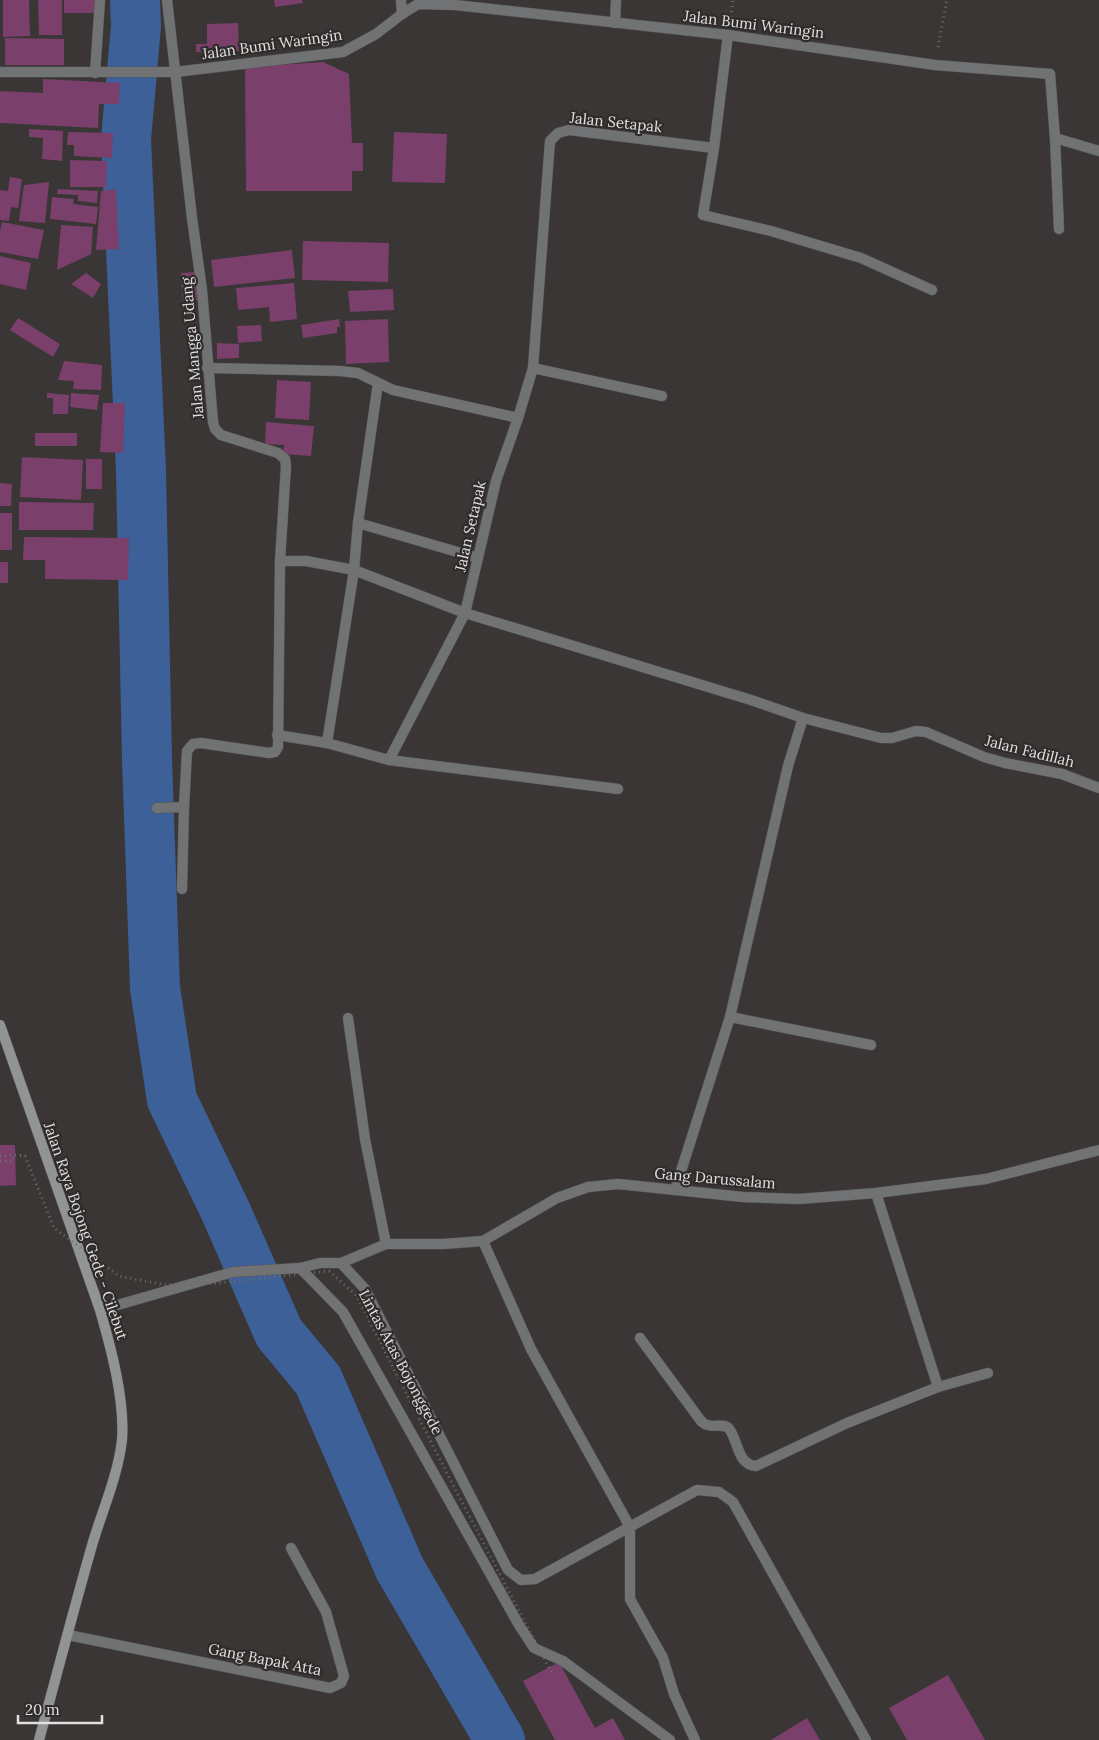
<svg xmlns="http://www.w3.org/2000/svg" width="1099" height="1740" font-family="Lora,serif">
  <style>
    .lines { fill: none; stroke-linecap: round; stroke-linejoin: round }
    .river { stroke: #3d6099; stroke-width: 50 }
    .building { fill: #7a3f6b }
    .lane-casing { stroke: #575554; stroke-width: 11 }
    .street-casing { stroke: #575554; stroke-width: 11 }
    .secondary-casing { stroke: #575554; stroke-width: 11 }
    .path { stroke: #706d6c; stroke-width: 3; stroke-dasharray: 1 4; stroke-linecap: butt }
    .lane { stroke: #717273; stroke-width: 10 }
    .street { stroke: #717273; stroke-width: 10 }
    .secondary { stroke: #929395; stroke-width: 10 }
    .path-bridge { stroke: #706d6c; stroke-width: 3; stroke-dasharray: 1 4; stroke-linecap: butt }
    .labels { text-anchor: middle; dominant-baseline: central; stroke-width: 4.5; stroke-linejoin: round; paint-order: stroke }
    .street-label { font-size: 15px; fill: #e1e0df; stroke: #2f2c2b }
  </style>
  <rect width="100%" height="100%" fill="#393635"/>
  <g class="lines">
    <path class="river" d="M 135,0 L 136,26 L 126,139 L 141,471 L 147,760 L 155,988 L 172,1100 L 226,1212 L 279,1333 L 318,1380 L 400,1569 L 500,1740"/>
  </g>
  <g class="building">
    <path d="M 3,0 L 29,0 L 30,36 L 3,37 Z"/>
    <path d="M 38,0 L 62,0 L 62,35 L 39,35 Z"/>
    <rect x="64" y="0" width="33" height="13"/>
    <path d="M 274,0 L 302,0 L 303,3 L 275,7 Z"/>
    <path d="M 238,23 L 239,51 L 196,52 L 196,44 L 207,44 L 207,24 Z"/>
    <path d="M 5,38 L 64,39 L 64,65 L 5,65 Z"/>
    <path d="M 323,62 L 349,74 L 352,143 L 363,143 L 363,171 L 352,171 L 352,191 L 246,191 L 245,67 Z"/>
    <path d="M 43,79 L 120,83 L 119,104 L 99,104 L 98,128 L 0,123 L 0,91 L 43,93 Z"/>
    <path d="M 29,129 L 63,131 L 62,161 L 42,159 L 43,138 L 29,137 Z"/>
    <path d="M 68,132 L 113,133 L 112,158 L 74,156 L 74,145 L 67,145 Z"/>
    <path d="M 394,132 L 447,134 L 445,183 L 392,182 Z"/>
    <path d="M 70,160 L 107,161 L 106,187 L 70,187 Z"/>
    <path d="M 10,177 L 22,179 L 18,208 L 11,207 L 9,221 L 0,220 L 0,190 L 8,191 Z"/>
    <path d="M 49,182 L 45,223 L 19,221 L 24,185 Z"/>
    <path d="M 58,189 L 98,191 L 97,203 L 78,201 L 78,195 L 57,194 Z"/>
    <path d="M 116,189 L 119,249 L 96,250 L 101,191 Z"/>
    <path d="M 52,197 L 74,199 L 73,204 L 98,207 L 96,224 L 50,219 Z"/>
    <path d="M 2,222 L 44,230 L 38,259 L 0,252 L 0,231 Z"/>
    <path d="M 61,225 L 93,227 L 91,254 L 57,270 Z"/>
    <path d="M 303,241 L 389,243 L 388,282 L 302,280 Z"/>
    <path d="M 292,250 L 295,278 L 214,287 L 211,260 Z"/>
    <path d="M 0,256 L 31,263 L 26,290 L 0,284 Z"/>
    <path d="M 197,272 L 199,300 L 183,301 L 181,273 Z"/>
    <path d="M 86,273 L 101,284 L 93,298 L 71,284 Z"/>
    <path d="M 294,283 L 297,319 L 270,322 L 269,307 L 238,310 L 236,288 Z"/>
    <path d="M 393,289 L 394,310 L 350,312 L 348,291 Z"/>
    <path d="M 18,318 L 60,344 L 53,357 L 10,330 Z"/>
    <path d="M 339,319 L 340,327 L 337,327 L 337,333 L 303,338 L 301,325 Z"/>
    <path d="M 388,319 L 389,362 L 346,364 L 345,321 Z"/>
    <path d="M 261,325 L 262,341 L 238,343 L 237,326 Z"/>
    <path d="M 217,343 L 239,344 L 239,358 L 217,359 Z"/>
    <path d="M 64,361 L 102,365 L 101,390 L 73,389 L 74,381 L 58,380 Z"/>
    <path d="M 277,380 L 311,382 L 309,420 L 275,418 Z"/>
    <path d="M 47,393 L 69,395 L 68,414 L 53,414 L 53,398 L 47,398 Z"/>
    <path d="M 71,393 L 99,395 L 97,410 L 70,407 Z"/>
    <path d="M 103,403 L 125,403 L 123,453 L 100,452 Z"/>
    <path d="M 266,422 L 314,426 L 311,456 L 283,454 L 284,445 L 265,444 Z"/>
    <rect x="35" y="433" width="42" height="13"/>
    <path d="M 22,457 L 83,460 L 81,500 L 20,497 Z"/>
    <rect x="86" y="459" width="16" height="30"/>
    <path d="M 0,483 L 12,484 L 11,506 L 0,506 Z"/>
    <path d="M 19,502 L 94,503 L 93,530 L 19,530 Z"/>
    <rect x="0" y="513" width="12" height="37"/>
    <path d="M 24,537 L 129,538 L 128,580 L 45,579 L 45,560 L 23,560 Z"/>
    <rect x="0" y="562" width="8" height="21"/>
    <path d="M 0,1145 L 15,1145 L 16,1185 L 0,1186 Z"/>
    <path d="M 559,1662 L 595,1728 L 613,1718 L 625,1740 L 555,1740 L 523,1681 Z"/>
    <path d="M 948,1675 L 985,1740 L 907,1740 L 889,1708 Z"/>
    <path d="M 807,1718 L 820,1740 L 771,1740 Z"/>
  </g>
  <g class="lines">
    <defs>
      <g id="lane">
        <path d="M 1050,74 L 1055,138 L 1059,229"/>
        <path d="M 1055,138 L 1099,151"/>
        <path d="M 730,1017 L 871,1045"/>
        <path d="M 483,1241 L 531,1349 L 630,1527 L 630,1599 L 663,1658 L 674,1694 L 695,1740"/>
        <path d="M 300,1268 L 320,1263 L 341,1263 L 365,1289 L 508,1570 L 521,1580 L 535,1579 L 697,1490 L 719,1492 L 733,1502 L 866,1740"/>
        <path d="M 563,1661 L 670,1740"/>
      </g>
      <g id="street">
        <path d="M 167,0 L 192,218 L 202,290 L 213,422 L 215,429 L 221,435 L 278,453 L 285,459 L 286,466 L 280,561 L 306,561 L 354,570 L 465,613 L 751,700 L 803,718 L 788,766 L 730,1017 L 675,1190"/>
        <path d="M 401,0 L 402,14"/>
        <path d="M 615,23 L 616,0"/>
        <path d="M 0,72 L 175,72 L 343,52 L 376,34 L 402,14 L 418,4 L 455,5 L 728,35 L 935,65 L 1050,74"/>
        <path d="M 95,73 L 100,0"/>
        <path d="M 714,148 L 703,215 L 771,231 L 861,258 L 932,290"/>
        <path d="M 207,368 L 340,371 L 358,373 L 393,390 L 518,418"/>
        <path d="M 533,368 L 662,396"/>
        <path d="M 378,383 L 358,523 L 354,570 L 327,743 L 389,760 L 465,613 L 496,481 L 518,418 L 533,368 L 550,141 L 558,133 L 569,130 L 714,148 L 728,35"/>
        <path d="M 358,523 L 478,558"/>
        <path d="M 803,718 L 881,738 L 892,738 L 916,731 L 926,732 L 984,757 L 1005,763 L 1062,774 L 1099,788"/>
        <path d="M 277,735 L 327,743"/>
        <path d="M 389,760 L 618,789"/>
        <path d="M 184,807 L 187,751 L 193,744 L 201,743 L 269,753 L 275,752 L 278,747 L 280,561"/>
        <path d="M 157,808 L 184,807 L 182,889"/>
        <path d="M 348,1018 L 365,1139 L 386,1244"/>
        <path d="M 341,1263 L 386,1244 L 443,1244 L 483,1241 L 557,1198 L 588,1187 L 618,1184 L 743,1197 L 799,1199 L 876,1193 L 986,1179 L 1099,1150"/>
        <path d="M 100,1310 L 233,1272 L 300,1268 L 343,1312 L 519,1625 L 534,1648 L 563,1661"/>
        <path d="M 640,1338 L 701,1421 C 703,1423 706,1425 708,1425 C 715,1428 725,1422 730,1430 C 738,1442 738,1465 756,1466 L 847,1423 L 938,1387 L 876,1193"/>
        <path d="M 938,1387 L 988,1373"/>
        <path d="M 68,1635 L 330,1688 L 341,1683 L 344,1676 L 326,1612 L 291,1548"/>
      </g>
      <path id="secondary" d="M 0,1025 L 100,1310 C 111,1348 125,1400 122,1440 C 118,1475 103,1509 93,1542 C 74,1608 57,1674 39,1740"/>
    </defs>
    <use href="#lane" class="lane-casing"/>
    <use href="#street" class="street-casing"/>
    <use href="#secondary" class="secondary-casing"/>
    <g class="path">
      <path d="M 731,17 L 733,0"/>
      <path d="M 938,47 L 947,0"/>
      <path d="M 0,1156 L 14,1155"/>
      <path d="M 0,1161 L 12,1161 L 15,1155"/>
    </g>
    <use href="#lane" class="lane"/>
    <use href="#street" class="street"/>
    <use href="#secondary" class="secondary"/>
    <path class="path-bridge" d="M 15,1155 L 25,1156 L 54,1228 L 119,1276 L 166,1285 L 219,1283 L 329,1271 L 356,1295 L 452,1483 L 552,1674"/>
  </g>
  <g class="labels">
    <g class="street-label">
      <text transform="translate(754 24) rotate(7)">Jalan Bumi Waringin</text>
      <text transform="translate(272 44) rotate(-8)">Jalan Bumi Waringin</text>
      <text transform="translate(616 122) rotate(6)">Jalan Setapak</text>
      <text transform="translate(192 348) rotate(-95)">Jalan Mangga Udang</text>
      <text transform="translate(470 526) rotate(-77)">Jalan Setapak</text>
      <text transform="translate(1030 751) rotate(14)">Jalan Fadillah</text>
      <text transform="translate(715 1178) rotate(5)">Gang Darussalam</text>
      <text transform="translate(86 1231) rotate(71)">Jalan Raya Bojong Gede - Cilebut</text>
      <text transform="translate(401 1362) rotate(62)">Lintas Atas Bojonggede</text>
      <text transform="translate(265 1659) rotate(11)">Gang Bapak Atta</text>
    </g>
  </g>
  <path d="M18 1715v8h84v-8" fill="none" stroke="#e1e0df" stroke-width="2.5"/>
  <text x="25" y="1715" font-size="15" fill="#e1e0df" stroke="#2f2c2b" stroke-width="4" paint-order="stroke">20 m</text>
</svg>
